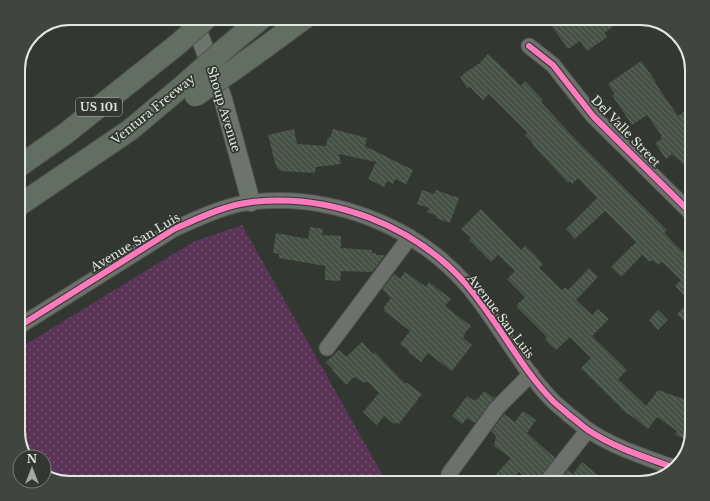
<svg xmlns="http://www.w3.org/2000/svg" width="710" height="501" font-family="'Libre Baskerville',serif">
  <style>
    .green { fill: url(#green-dots) }
    .building { fill: url(#building-back-hatch) }
    .lines { fill: none; stroke-linecap: round; stroke-linejoin: round }
    .minor-casing { stroke: #50534f; stroke-width: 17 }
    .major-casing { stroke: #50534f; stroke-width: 20 }
    .highway-casing { stroke: #50534f; stroke-width: 23 }
    .minor { stroke: #6d706d; stroke-width: 15 }
    .major { stroke: #6d746d; stroke-width: 18 }
    .highway { stroke: #636e63; stroke-width: 21 }
    .highway-bridge-casing { stroke: #50534f; stroke-width: 23; stroke-linecap: butt }
    .highway-bridge { stroke: #636e63; stroke-width: 21 }
    .cycleway-casing { stroke: #323831; stroke-width: 8 }
    .cycleway { stroke: #fd7abc; stroke-width: 6 }
    .labels { text-anchor: middle; dominant-baseline: central; stroke-width: 3.5; stroke-linejoin: round; paint-order: stroke }
    .shield { fill: #323831; stroke: #aeb2ad; stroke-width: 1 }
    .shield-label { font-size: 11px; font-weight: bold; fill: #e3e7e2 }
    .street-label { font-size: 12px; fill: #e3e7e2; stroke: #323831 }
    .rim { fill: none; stroke: #e3e7e2; stroke-width: 2 }
  </style>
  <defs>
    <pattern id="green-dots" width="8" height="8" patternUnits="userSpaceOnUse"><rect width="8" height="8" fill="#5a3357"/><path d="M2 2h.1M6 6h.1" fill="none" stroke="#72516f" stroke-width="1.8" stroke-linecap="round"/></pattern>
    <pattern id="building-back-hatch" width="6" height="6" patternUnits="userSpaceOnUse"><rect width="6" height="6" fill="#475247"/><path d="M-1 5l2 2M0 0l6 6M5-1l2 2" fill="none" stroke="#616b61"/></pattern>
  </defs>
  <rect width="100%" height="100%" fill="#333732"/>
  <path class="green" d="M 242,225 L 387,483 L 70,483 L 44,474 L 44,457 L 30,457 L 18,434 L 18,349 L 193,242 Z"/>
  <g class="building">
    <path d="M 546,18 L 626,18 L 604,33 L 607,37 L 587,51 L 580,41 L 568,49 Z"/>
    <path d="M 488,54 L 504,69 L 521,86 L 525,81 L 543,100 L 541,102 L 576,140 L 667,230 L 664,233 L 683,252 L 692,242 L 692,329 L 677,314 L 690,301 L 675,286 L 681,280 L 662,262 L 658,265 L 652,260 L 650,262 L 642,255 L 621,277 L 611,267 L 636,242 L 605,211 L 575,239 L 566,229 L 597,198 L 578,178 L 572,184 L 570,181 L 568,183 L 532,144 L 533,143 L 525,135 L 527,132 L 489,94 L 483,100 L 470,87 L 467,88 L 460,77 L 463,75 L 463,74 L 480,63 Z"/>
    <path d="M 641,61 L 656,82 L 655,83 L 678,116 L 685,111 L 692,121 L 692,172 L 672,154 L 666,159 L 655,143 L 662,139 L 660,137 L 662,136 L 647,115 L 632,125 L 612,95 L 615,94 L 608,84 Z"/>
    <path d="M 294,129 L 297,144 L 326,146 L 328,137 L 330,138 L 333,129 L 367,138 L 365,146 L 413,170 L 406,184 L 395,179 L 393,184 L 387,181 L 384,187 L 368,179 L 376,162 L 339,154 L 341,164 L 316,167 L 315,173 L 281,171 L 276,166 L 268,135 Z"/>
    <path d="M 422,190 L 434,194 L 436,190 L 459,198 L 450,223 L 436,218 L 437,216 L 427,212 L 429,208 L 417,204 Z"/>
    <path d="M 481,209 L 521,250 L 525,246 L 535,255 L 543,264 L 539,268 L 562,290 L 565,287 L 568,290 L 589,268 L 598,277 L 576,300 L 592,315 L 598,309 L 609,319 L 592,336 L 627,370 L 618,379 L 646,406 L 658,390 L 692,402 L 692,431 L 689,440 L 675,435 L 677,431 L 657,417 L 648,429 L 629,414 L 628,415 L 581,368 L 591,358 L 570,337 L 556,350 L 545,340 L 547,337 L 517,307 L 517,305 L 525,297 L 507,279 L 515,271 L 498,255 L 491,262 L 469,240 L 471,238 L 461,229 Z"/>
    <path d="M 310,227 L 323,229 L 322,235 L 341,236 L 341,248 L 372,250 L 372,253 L 376,253 L 376,255 L 385,255 L 372,272 L 341,271 L 340,281 L 325,280 L 325,266 L 279,258 L 279,254 L 273,253 L 276,233 L 308,239 Z"/>
    <path d="M 405,272 L 426,287 L 429,282 L 451,299 L 445,306 L 471,326 L 464,334 L 465,335 L 463,338 L 472,345 L 452,371 L 428,353 L 421,362 L 408,352 L 409,351 L 400,344 L 410,331 L 383,310 L 385,308 L 384,307 L 391,298 L 382,289 L 394,274 L 400,279 Z"/>
    <path d="M 658,310 L 668,320 L 658,330 L 649,320 Z"/>
    <path d="M 362,342 L 373,354 L 375,352 L 404,383 L 407,383 L 422,394 L 399,424 L 397,422 L 396,424 L 393,423 L 384,416 L 377,425 L 363,412 L 379,393 L 368,382 L 363,382 L 354,377 L 346,385 L 332,370 L 333,369 L 326,362 L 339,350 L 346,357 Z"/>
    <path d="M 484,391 L 494,398 L 475,423 L 467,418 L 462,424 L 452,416 L 467,396 L 474,401 L 476,399 L 477,400 Z"/>
    <path d="M 523,411 L 536,420 L 527,433 L 555,458 L 538,479 L 534,475 L 529,481 L 519,472 L 509,483 L 506,483 L 496,474 L 511,458 L 494,446 L 496,436 L 491,431 L 504,414 L 515,422 Z"/>
    <path d="M 582,462 L 598,475 L 591,483 L 557,483 L 568,470 L 573,474 Z"/>
  </g>
  <g class="lines">
    <defs>
      <g id="minor">
        <path d="M 529,46 L 553,65 L 593,116 L 692,214"/>
        <path d="M 18,327 L 174,229 C 199,218 225,205 252,202 C 330,193 414,225 466,284 C 498,321 519,366 553,401 C 558,406 564,410 569,415 C 576,420 582,426 588,430 C 615,448 645,457 675,468"/>
        <path d="M 327,348 L 410,237"/>
        <path d="M 449,474 L 497,408 L 531,374"/>
        <path d="M 546,483 L 588,430"/>
      </g>
      <path id="major" d="M 193,18 L 223,99 L 251,202"/>
      <g id="highway">
        <path d="M 228,46 L 262,18"/>
        <path d="M 235,69 L 305,18"/>
        <path d="M 18,167 L 65,134 L 178,44"/>
        <path d="M 18,206 L 130,130 L 186,83"/>
      </g>
    </defs>
    <use href="#minor" class="minor-casing"/>
    <use href="#major" class="major-casing"/>
    <use href="#highway" class="highway-casing"/>
    <use href="#minor" class="minor"/>
    <use href="#major" class="major"/>
    <use href="#highway" class="highway"/>
    <defs>
      <g id="highway-bridge">
        <path d="M 178,44 L 207,18"/>
        <path d="M 186,83 L 228,46"/>
        <path d="M 195,96 L 235,69"/>
      </g>
    </defs>
    <use href="#highway-bridge" class="highway-bridge-casing"/>
    <use href="#highway-bridge" class="highway-bridge"/>
    <defs>
      <g id="cycleway">
        <path d="M 529,46 L 553,65 L 593,116 L 692,214"/>
        <path d="M 18,327 L 174,229 C 199,218 225,205 252,202 C 330,193 414,225 466,284 C 498,321 519,366 553,401 C 558,406 564,410 569,415 C 576,420 582,426 588,430 C 615,448 645,457 675,468"/>
      </g>
    </defs>
    <use href="#cycleway" class="cycleway-casing"/>
    <use href="#cycleway" class="cycleway"/>
  </g>
  <g class="labels">
    <rect class="shield" x="76" y="98" width="46" height="18" rx="3"/>
    <g class="shield-label">
      <text x="99" y="107">US 101</text>
    </g>
    <g class="street-label">
      <text transform="translate(153 109) rotate(-39)">Ventura Freeway</text>
      <text transform="translate(224 109) rotate(73)">Shoup Avenue</text>
      <text transform="translate(626 131) rotate(46)">Del Valle Street</text>
      <text transform="translate(135 242) rotate(-31)">Avenue San Luis</text>
      <text transform="translate(501 316) rotate(53)">Avenue San Luis</text>
    </g>
  </g>
  <path d="M0 0H710V501H0ZM70 25H640A45 45 0 0 1 685 70V431A45 45 0 0 1 640 476H70A45 45 0 0 1 25 431V70A45 45 0 0 1 70 25Z" fill="#40463f" fill-rule="evenodd"/>
  <path class="rim" d="M70 25H640A45 45 0 0 1 685 70V431A45 45 0 0 1 640 476H70A45 45 0 0 1 25 431V70A45 45 0 0 1 70 25Z"/>
  <g transform="translate(32 469)"><circle r="19" fill="#323831" stroke="#797e78"/>
  <path d="M0-3L7 15L0 10L-7 15Z" fill="#a5a9a4"/>
  <text y="-6" font-size="11" font-weight="bold" text-anchor="middle" fill="#e3e7e2">N</text>
  </g>
</svg>
